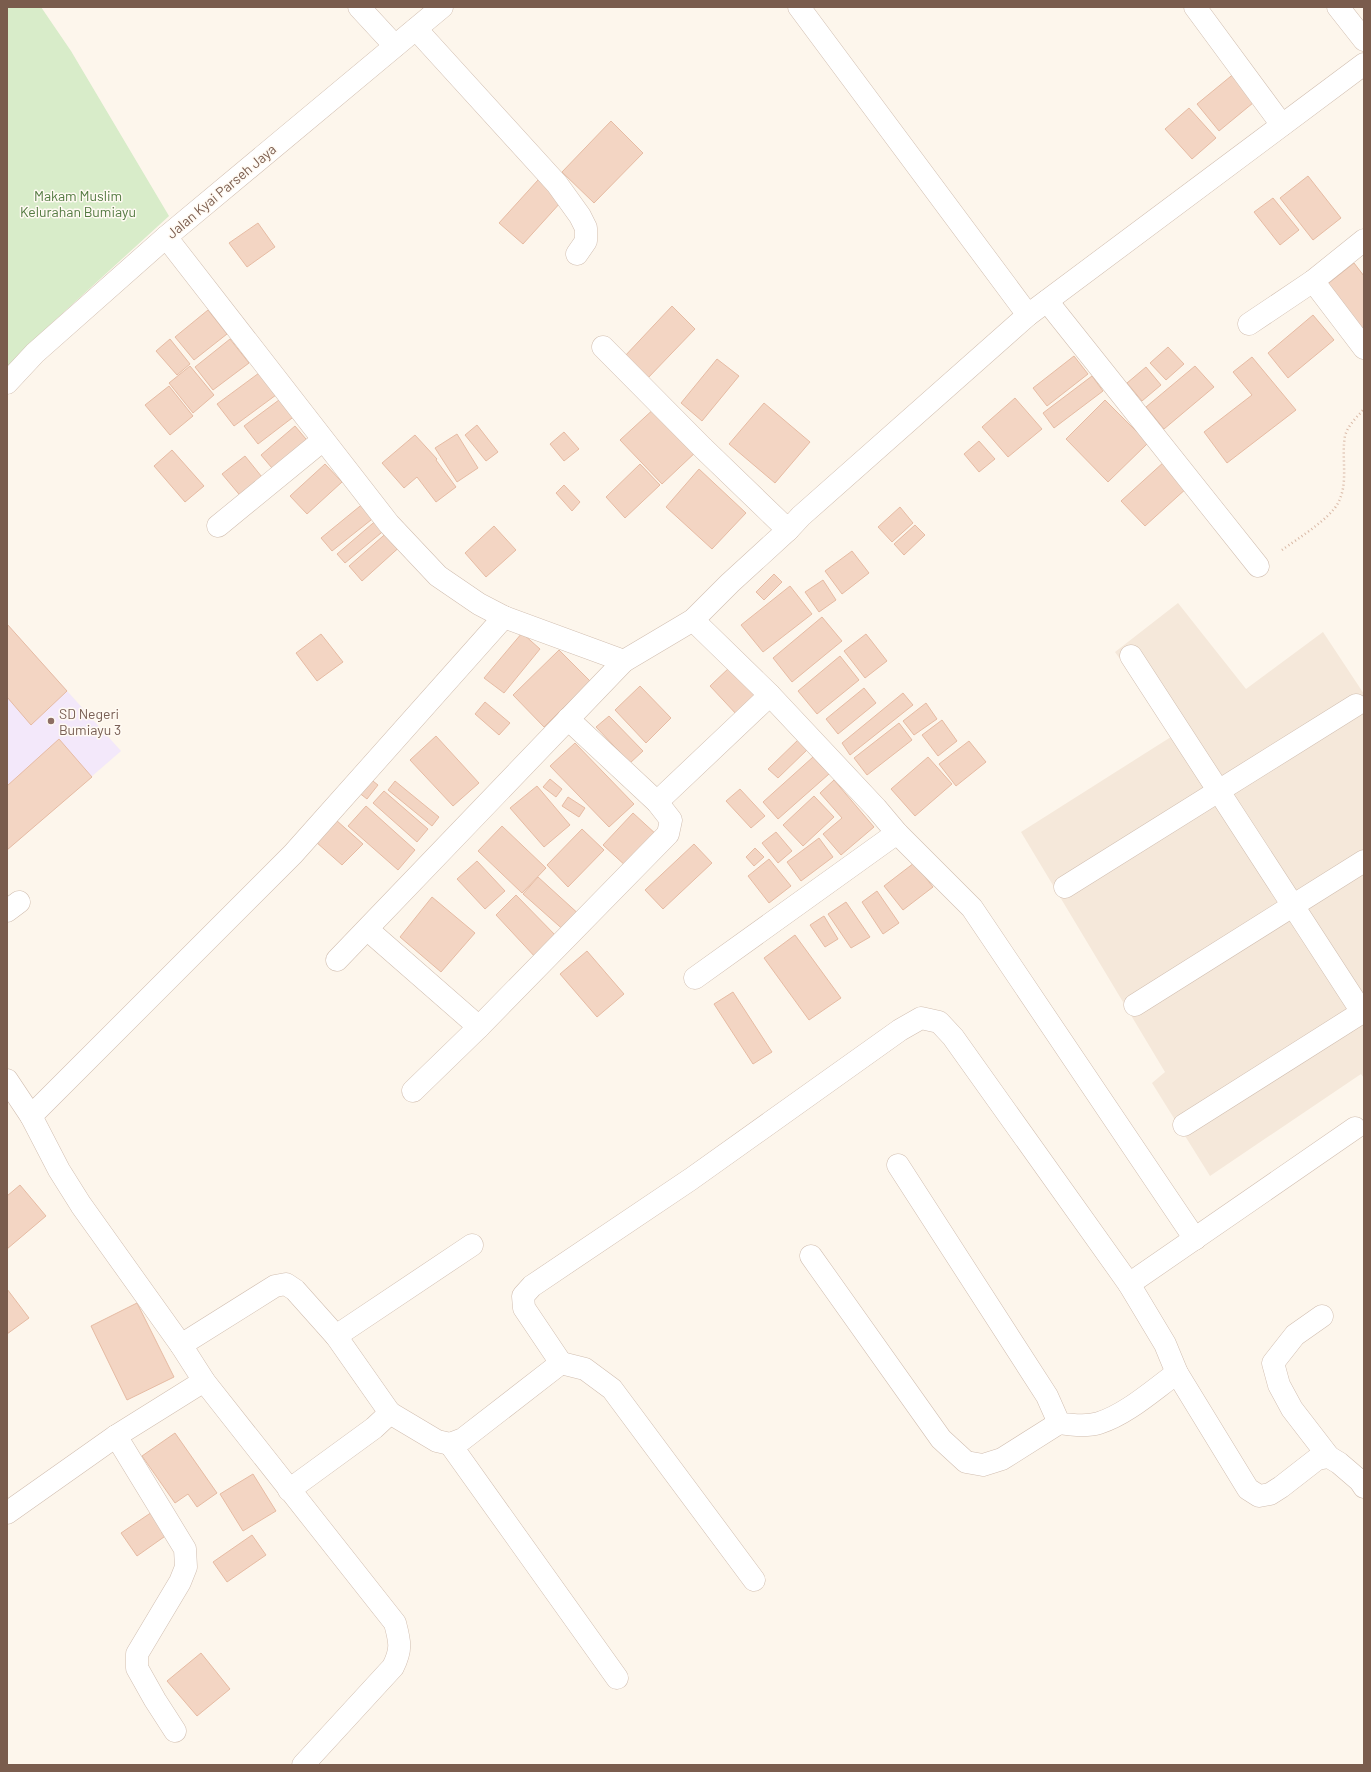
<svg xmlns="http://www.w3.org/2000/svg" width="1371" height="1772" font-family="Barlow,sans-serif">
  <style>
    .residential { fill: #f5e8da }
    .education { fill: #f3e8fa }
    .green { fill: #d8ecc9 }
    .building { fill: #f3d5c3; stroke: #e6bba3 }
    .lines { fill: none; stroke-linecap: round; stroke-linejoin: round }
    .minor-casing { stroke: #d1beb0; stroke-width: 23 }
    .path { stroke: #d9b8a5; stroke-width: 2.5; stroke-dasharray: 1 3; stroke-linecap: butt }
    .minor { stroke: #fff; stroke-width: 22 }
    .education-dot { fill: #8d6e63; stroke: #fffaf3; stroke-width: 1.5 }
    .labels { text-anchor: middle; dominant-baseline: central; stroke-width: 3; stroke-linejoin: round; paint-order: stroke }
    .street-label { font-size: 14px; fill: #7a5c4d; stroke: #fffaf3 }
    .park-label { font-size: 14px; fill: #537a41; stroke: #fffaf3 }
    .education-label { font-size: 14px; fill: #785e54; stroke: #fffaf3; text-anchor: start }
  </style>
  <rect width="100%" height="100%" fill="#fdf6ec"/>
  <path class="residential" d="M 1178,603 L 1246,689 L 1323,632 L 1364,694 L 1364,1078 L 1361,1074 L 1210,1176 L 1152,1083 L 1165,1072 L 1021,832 L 1174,735 L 1115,652 Z"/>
  <path class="education" d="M 7,624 L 121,751 L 7,850 Z"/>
  <path class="green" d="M 7,7 L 41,7 L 71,51 L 169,216 L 29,344 L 7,367 Z"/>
  <g class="building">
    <path d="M 1236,72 L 1259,98 L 1219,131 L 1197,104 Z"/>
    <path d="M 1189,108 L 1216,138 L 1192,159 L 1165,129 Z"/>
    <path d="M 611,121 L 643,153 L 594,203 L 562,172 Z"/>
    <path d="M 1308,176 L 1341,218 L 1313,240 L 1280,198 Z"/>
    <path d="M 538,180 L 561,202 L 523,244 L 499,223 Z"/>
    <path d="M 1273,198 L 1299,230 L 1280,245 L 1254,212 Z"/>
    <path d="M 258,223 L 275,247 L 247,267 L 229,243 Z"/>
    <path d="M 1354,263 L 1364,276 L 1364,334 L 1325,286 Z"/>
    <path d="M 672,306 L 695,329 L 647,379 L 624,357 Z"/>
    <path d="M 208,310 L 227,334 L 194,360 L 175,337 Z"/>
    <path d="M 1313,315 L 1334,340 L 1288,378 L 1268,353 Z"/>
    <path d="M 170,339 L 190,364 L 177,375 L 156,351 Z"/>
    <path d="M 230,339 L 249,363 L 213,390 L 195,367 Z"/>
    <path d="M 1168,347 L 1184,364 L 1166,380 L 1150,363 Z"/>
    <path d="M 1074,356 L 1088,374 L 1047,406 L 1033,388 Z"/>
    <path d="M 1252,357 L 1296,410 L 1227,463 L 1204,432 L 1252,395 L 1233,372 Z"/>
    <path d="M 717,359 L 739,376 L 702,421 L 681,403 Z"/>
    <path d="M 190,366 L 214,395 L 193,413 L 169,383 Z"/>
    <path d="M 1195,366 L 1214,387 L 1164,429 L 1146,407 Z"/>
    <path d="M 1146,367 L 1161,385 L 1142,401 L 1127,383 Z"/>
    <path d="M 259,373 L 276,395 L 234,426 L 217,404 Z"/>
    <path d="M 1092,376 L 1103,391 L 1054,428 L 1043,413 Z"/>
    <path d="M 169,386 L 193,416 L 170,435 L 145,405 Z"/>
    <path d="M 283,397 L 296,415 L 258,444 L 244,426 Z"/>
    <path d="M 1015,398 L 1042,429 L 1008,457 L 982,427 Z"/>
    <path d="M 1105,400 L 1148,443 L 1108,482 L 1066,439 Z"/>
    <path d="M 764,403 L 810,442 L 775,483 L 729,444 Z"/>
    <path d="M 657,406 L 698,450 L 662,484 L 620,440 Z"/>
    <path d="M 477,425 L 498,452 L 486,461 L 465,435 Z"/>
    <path d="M 295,426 L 311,445 L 277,474 L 261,455 Z"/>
    <path d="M 564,432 L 579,449 L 564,461 L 550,444 Z"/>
    <path d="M 457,434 L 478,468 L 457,482 L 435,448 Z"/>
    <path d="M 415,435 L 437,459 L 436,460 L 456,487 L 436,502 L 417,477 L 404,488 L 382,463 Z"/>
    <path d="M 979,441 L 995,459 L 979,472 L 964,454 Z"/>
    <path d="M 172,450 L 204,486 L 185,502 L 154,466 Z"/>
    <path d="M 245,456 L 266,482 L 243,499 L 222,474 Z"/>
    <path d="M 1165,461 L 1188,487 L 1145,526 L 1121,501 Z"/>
    <path d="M 325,464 L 342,482 L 307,514 L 290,496 Z"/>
    <path d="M 640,464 L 660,485 L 625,518 L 606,497 Z"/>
    <path d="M 699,469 L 746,513 L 712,549 L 666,507 Z"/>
    <path d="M 564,485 L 580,502 L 572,511 L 556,493 Z"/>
    <path d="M 365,502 L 376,516 L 332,551 L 321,538 Z"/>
    <path d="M 900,507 L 913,523 L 892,542 L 878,527 Z"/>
    <path d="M 379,518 L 387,528 L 345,563 L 337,554 Z"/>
    <path d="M 915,525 L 925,535 L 904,555 L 894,544 Z"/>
    <path d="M 494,526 L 516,550 L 486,577 L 465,553 Z"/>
    <path d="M 391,529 L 404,543 L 362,581 L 349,566 Z"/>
    <path d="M 852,551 L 869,573 L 842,594 L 825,571 Z"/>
    <path d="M 774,574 L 782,582 L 764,600 L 756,592 Z"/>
    <path d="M 823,580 L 836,600 L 819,612 L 805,592 Z"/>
    <path d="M 790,586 L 812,614 L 763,652 L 741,625 Z"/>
    <path d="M 822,617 L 842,641 L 792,682 L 773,658 Z"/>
    <path d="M 7,624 L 67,691 L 31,725 L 7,697 Z"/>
    <path d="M 522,633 L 540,649 L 504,693 L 484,678 Z"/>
    <path d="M 321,634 L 343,662 L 317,681 L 296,653 Z"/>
    <path d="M 866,634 L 887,661 L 865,678 L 844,651 Z"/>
    <path d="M 559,650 L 590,681 L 544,727 L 513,695 Z"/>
    <path d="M 840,656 L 859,680 L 817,714 L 798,691 Z"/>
    <path d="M 730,667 L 759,697 L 738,716 L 710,686 Z"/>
    <path d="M 640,686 L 671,718 L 646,743 L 615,710 Z"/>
    <path d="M 864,688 L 876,703 L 838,734 L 826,719 Z"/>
    <path d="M 903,693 L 913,705 L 850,755 L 842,743 Z"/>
    <path d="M 485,702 L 510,723 L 499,735 L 475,714 Z"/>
    <path d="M 926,703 L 937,719 L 914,735 L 903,721 Z"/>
    <path d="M 609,716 L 643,751 L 630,763 L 596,727 Z"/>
    <path d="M 942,720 L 957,741 L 938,756 L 922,735 Z"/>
    <path d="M 899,723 L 912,740 L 867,775 L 854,758 Z"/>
    <path d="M 436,736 L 479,783 L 453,806 L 410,760 Z"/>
    <path d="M 800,738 L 809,748 L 778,778 L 768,769 Z"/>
    <path d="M 59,739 L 92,777 L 7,850 L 7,786 Z"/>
    <path d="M 969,741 L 986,762 L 956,786 L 939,764 Z"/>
    <path d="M 575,743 L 634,804 L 609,827 L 550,766 Z"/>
    <path d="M 813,757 L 829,774 L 778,819 L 763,802 Z"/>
    <path d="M 928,757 L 952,784 L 915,816 L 891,789 Z"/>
    <path d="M 369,778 L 378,785 L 367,799 L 358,792 Z"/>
    <path d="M 550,779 L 562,789 L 556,797 L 543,787 Z"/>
    <path d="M 834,780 L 874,827 L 841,855 L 823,834 L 842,818 L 820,793 Z"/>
    <path d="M 395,781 L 439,817 L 432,826 L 388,790 Z"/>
    <path d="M 537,786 L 570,825 L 544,847 L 510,808 Z"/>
    <path d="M 740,789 L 765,816 L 751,828 L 726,801 Z"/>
    <path d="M 384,791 L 428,829 L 417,842 L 373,803 Z"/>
    <path d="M 814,796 L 834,817 L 803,846 L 783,825 Z"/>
    <path d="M 568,797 L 585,808 L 579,817 L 562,806 Z"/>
    <path d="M 366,806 L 415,850 L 398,870 L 348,826 Z"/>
    <path d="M 633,813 L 658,836 L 628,868 L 603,845 Z"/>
    <path d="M 336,820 L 363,844 L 342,865 L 316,842 Z"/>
    <path d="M 502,826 L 546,868 L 522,893 L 478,851 Z"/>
    <path d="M 582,829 L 604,850 L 568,887 L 547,865 Z"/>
    <path d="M 776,832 L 792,851 L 778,863 L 762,843 Z"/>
    <path d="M 819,838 L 833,857 L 801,881 L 787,862 Z"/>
    <path d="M 694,844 L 712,863 L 663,909 L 645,890 Z"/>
    <path d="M 755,848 L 764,857 L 754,866 L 746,857 Z"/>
    <path d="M 769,859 L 791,886 L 769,903 L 748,876 Z"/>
    <path d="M 477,861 L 505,891 L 485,909 L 457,879 Z"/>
    <path d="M 914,863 L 933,887 L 903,910 L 884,886 Z"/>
    <path d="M 538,877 L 582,917 L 567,933 L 523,894 Z"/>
    <path d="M 877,891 L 899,923 L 883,934 L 862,902 Z"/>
    <path d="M 516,895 L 559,939 L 537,959 L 496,915 Z"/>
    <path d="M 432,897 L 475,933 L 441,972 L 400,937 Z"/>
    <path d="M 846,902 L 870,937 L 851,948 L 828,914 Z"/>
    <path d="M 824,916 L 838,939 L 825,947 L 810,925 Z"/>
    <path d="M 795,935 L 841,998 L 809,1020 L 764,958 Z"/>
    <path d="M 587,951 L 624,994 L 597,1017 L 560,974 Z"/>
    <path d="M 733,992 L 772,1052 L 753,1064 L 714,1004 Z"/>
    <path d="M 20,1185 L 46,1216 L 7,1249 L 7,1196 Z"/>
    <path d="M 7,1289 L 29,1318 L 7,1334 Z"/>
    <path d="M 137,1303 L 174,1377 L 127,1400 L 91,1326 Z"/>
    <path d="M 175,1433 L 217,1493 L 197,1507 L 188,1494 L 175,1503 L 142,1456 Z"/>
    <path d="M 253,1474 L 276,1511 L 243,1531 L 220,1494 Z"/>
    <path d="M 155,1510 L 171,1532 L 137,1556 L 121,1533 Z"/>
    <path d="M 252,1535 L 266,1555 L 227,1582 L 213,1562 Z"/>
    <path d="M 201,1653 L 230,1689 L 197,1716 L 167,1681 Z"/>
  </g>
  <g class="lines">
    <defs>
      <g id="minor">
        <path d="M 359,7 L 395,46"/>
        <path d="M 799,7 L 1028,315"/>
        <path d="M 1195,7 L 1282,125"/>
        <path d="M 1338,7 L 1364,40"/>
        <path d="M 416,29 L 557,184 L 580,216 L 586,228 L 586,241 L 577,254"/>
        <path d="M 166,237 L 389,524 L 438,576 L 479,604 L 504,617 L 624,661 L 337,960"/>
        <path d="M 1313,281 L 1364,348"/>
        <path d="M 1047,301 L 1258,566"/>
        <path d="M 1249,324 L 1313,281 L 1364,240"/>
        <path d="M 603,347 L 703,448 L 788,530 L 801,516 L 1028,315 L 1364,64"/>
        <path d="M 7,383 L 35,353 L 166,237 L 442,7"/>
        <path d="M 218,526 L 323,440"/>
        <path d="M 693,620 L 770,695 L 876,808 L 897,833 L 972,908 L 1195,1239"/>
        <path d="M 1131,656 L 1362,1012"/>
        <path d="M 624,661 L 693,620 L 730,583 L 788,530"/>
        <path d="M 657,802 L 770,695"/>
        <path d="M 1065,887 L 1356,705"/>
        <path d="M 7,911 L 19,902"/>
        <path d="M 368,930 L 479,1027 L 413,1091"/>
        <path d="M 695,978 L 897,833"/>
        <path d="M 1135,1005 L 1364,861"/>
        <path d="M 479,1027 L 668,834 L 671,820 L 657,802 L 568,719"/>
        <path d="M 7,1080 L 31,1116 L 59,1170 L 81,1205 L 181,1345"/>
        <path d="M 31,1116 L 293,854 L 504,617"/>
        <path d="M 1184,1125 L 1364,1011"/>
        <path d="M 898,1165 L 1047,1396 L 1059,1423 C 1071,1425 1086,1427 1099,1423 C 1127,1414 1152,1391 1177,1373"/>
        <path d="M 811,1256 L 941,1439 L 966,1462 L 983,1465 L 1002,1459 L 1059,1423"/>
        <path d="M 1129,1284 L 1355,1128"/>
        <path d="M 1322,1316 L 1295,1335 L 1273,1363 L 1279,1385 L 1292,1409 L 1329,1457"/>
        <path d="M 561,1363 L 585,1369 L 612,1389 L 754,1580"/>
        <path d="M 390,1413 L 437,1441 L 450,1444 L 463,1439 L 561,1363 L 524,1308 L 523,1296 L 532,1286 L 691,1179 L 900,1030 L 921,1018 L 939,1022 L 953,1037 L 1129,1284 L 1165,1344 L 1177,1373 L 1248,1489 L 1259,1496 L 1270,1494 L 1281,1487 L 1317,1459 L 1329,1457 L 1339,1463 L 1360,1481 L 1364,1487"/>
        <path d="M 116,1436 L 185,1549 L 186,1567 L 180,1582 L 137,1654 L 137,1668 L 155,1700 L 175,1731"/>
        <path d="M 450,1444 L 617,1678"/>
        <path d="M 289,1490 L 374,1428 L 390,1413 L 336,1336"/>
        <path d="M 7,1513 L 116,1436 L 204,1381"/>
        <path d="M 303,1765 L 393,1667 C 402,1649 400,1642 395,1623 L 204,1381 L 181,1345 L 275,1286 L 286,1284 L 295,1290 L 336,1336 L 472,1245"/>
      </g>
    </defs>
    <use href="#minor" class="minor-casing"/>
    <path class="path" d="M 1282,550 C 1297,539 1330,519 1338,503 C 1349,483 1341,458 1345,436 C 1348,425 1357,417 1364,409"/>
    <use href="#minor" class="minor"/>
  </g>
  <circle class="education-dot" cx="51" cy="721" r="4"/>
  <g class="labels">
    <g class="street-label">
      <text transform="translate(221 191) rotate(-40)">Jalan Kyai Parseh Jaya</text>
    </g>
    <g class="park-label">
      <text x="78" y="195">Makam Muslim<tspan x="78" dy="16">Kelurahan Bumiayu</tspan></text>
    </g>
    <g class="education-label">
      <text x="59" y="713">SD Negeri<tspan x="59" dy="16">Bumiayu 3</tspan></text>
    </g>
  </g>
  <rect width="1371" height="1772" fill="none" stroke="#7a5c4d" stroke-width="16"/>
</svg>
